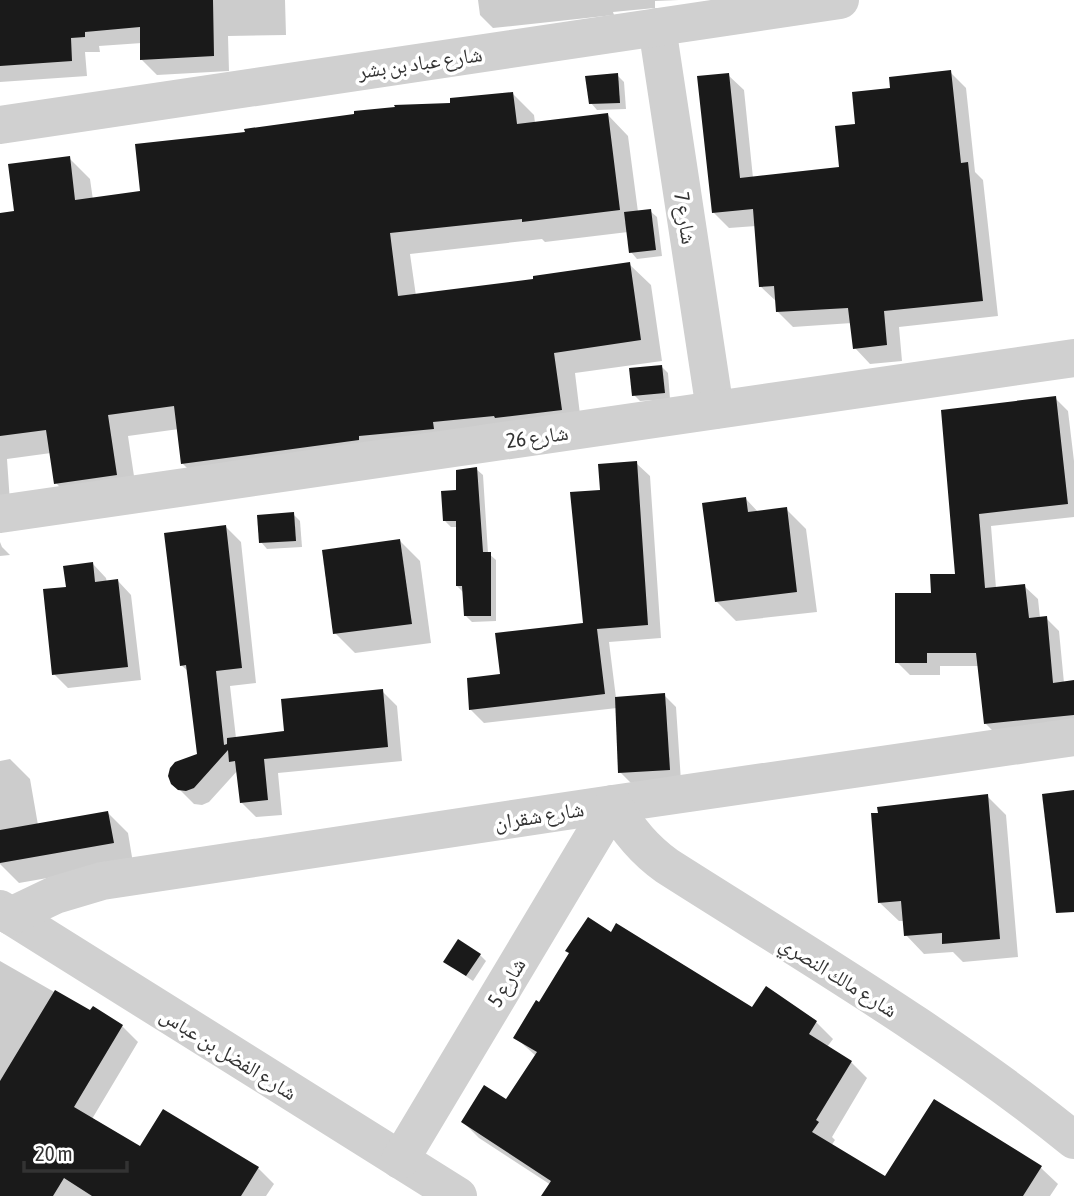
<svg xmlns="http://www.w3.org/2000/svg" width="1074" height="1196" font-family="'Asap Condensed','Noto Naskh Arabic',sans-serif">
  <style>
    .shadow { fill: #0003 }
    .building { fill: #1a1a1a }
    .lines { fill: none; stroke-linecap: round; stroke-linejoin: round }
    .minor { stroke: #d0d0d0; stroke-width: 38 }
    .labels { text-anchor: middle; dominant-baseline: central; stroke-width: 7; stroke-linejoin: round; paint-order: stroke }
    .street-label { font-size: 21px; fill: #333; stroke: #fff }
  </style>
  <rect width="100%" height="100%" fill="#fff"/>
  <g class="shadow">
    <path d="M 0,0 L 285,0 L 286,35 L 228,36 L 229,71 L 157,75 L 142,60 L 142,43 L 99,46 L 100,52 L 85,52 L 87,76 L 0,82 Z"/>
    <path d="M 478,0 L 679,0 L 655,1 L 655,8 L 613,12 L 614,15 L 493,28 L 480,15 Z"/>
    <path d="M 950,72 L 966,88 L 975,172 L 983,180 L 998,316 L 899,327 L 902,361 L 870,364 L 855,348 L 852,323 L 793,327 L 777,311 L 777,302 L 760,286 L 756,226 L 729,228 L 713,212 L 728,75 L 744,90 L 753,178 L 841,169 L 857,126 L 892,90 Z"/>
    <path d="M 617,75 L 624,82 L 626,109 L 597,110 L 591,103 Z"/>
    <path d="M 513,94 L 534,115 L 535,123 L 607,114 L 628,136 L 638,212 L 650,211 L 657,217 L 662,256 L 637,259 L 631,252 L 628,232 L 545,242 L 542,239 L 410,254 L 416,296 L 535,280 L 629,264 L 651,285 L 662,361 L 575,373 L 582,431 L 204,485 L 183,464 L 179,429 L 128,436 L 137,496 L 77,505 L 56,483 L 51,453 L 7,459 L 11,517 L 0,531 L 0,215 L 16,213 L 69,158 L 90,179 L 93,200 L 142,193 L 247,134 Z"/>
    <path d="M 662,367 L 668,373 L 670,399 L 640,401 L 634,395 Z"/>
    <path d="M 1055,398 L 1068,411 L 1074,461 L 1074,517 L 991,526 L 996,588 L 1024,586 L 1038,599 L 1040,618 L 1046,618 L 1059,631 L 1064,683 L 1074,682 L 1074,729 L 999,737 L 985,723 L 979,666 L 940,666 L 940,675 L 910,675 L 897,662 L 933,594 L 957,575 L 943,411 Z"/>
    <path d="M 636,463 L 650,476 L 661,638 L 609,642 L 616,698 L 664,695 L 676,707 L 681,781 L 632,784 L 620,772 L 617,708 L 484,723 L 470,709 L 502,676 L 585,624 L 601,491 Z"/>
    <path d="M 476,469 L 483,475 L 488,553 L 496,560 L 496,621 L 472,622 L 466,616 L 464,593 L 457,586 L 457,527 L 451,527 L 445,521 L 457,491 Z"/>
    <path d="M 746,499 L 759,513 L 786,509 L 806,529 L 817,612 L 736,621 L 716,601 Z"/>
    <path d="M 293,514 L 300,521 L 302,547 L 267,549 L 261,542 Z"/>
    <path d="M 226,527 L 241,542 L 256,683 L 230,686 L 236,738 L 285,733 L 382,691 L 397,706 L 402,761 L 278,773 L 282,815 L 256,817 L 241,802 L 238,770 L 209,802 L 202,805 L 194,804 L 173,783 L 199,755 L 189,672 L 181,665 Z"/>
    <path d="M 400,541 L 420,561 L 431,643 L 355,653 L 335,633 Z"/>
    <path d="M 0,542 L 2,547 L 10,555 L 0,556 Z"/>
    <path d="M 93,564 L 106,578 L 107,583 L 118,581 L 131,595 L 141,680 L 68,688 L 54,674 L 68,588 Z"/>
    <path d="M 10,759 L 30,779 L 38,825 L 108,813 L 128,833 L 133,863 L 19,883 L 0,864 L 0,761 Z"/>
    <path d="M 987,796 L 1006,815 L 1018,957 L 963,962 L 953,952 L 924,954 L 906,935 L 904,921 L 899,921 L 880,903 Z"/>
    <path d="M 611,934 L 752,1009 L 816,1022 L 833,1039 L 827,1047 L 851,1062 L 867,1078 L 832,1137 L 835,1140 L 831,1146 L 886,1179 L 935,1101 L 1041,1168 L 1058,1184 L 1050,1196 L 544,1196 L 551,1185 L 479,1138 L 463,1122 L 507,1102 L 536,1056 L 516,1038 L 540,1005 Z"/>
    <path d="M 480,955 L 486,961 L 473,981 L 445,962 Z"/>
    <path d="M 0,961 L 91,1013 L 122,1026 L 138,1042 L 92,1119 L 141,1149 L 258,1168 L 274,1184 L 266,1196 L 0,1196 Z"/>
  </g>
  <g class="building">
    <path d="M 0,0 L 213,0 L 214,56 L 140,60 L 140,27 L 85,32 L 85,37 L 71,38 L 72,61 L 0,66 Z"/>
    <path d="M 951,70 L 961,163 L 968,162 L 983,301 L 884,311 L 887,345 L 853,349 L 848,308 L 776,312 L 774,286 L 759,287 L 753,209 L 712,213 L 697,76 L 729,73 L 740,178 L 839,167 L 835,126 L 855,124 L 852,92 L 890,88 L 889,77 Z"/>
    <path d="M 618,73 L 620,103 L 589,104 L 585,76 Z"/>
    <path d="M 513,92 L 517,124 L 608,113 L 620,210 L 522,222 L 522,219 L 390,233 L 398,296 L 533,279 L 533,276 L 630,262 L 641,340 L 554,353 L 562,410 L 495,418 L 494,416 L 433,422 L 434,429 L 359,436 L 359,440 L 181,464 L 174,406 L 108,415 L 117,475 L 54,484 L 46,430 L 0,436 L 0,213 L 14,211 L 8,164 L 70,156 L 75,200 L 140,191 L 135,144 L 245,132 L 244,129 L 354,114 L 354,111 L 395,107 L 394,105 L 450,103 L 450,98 Z"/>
    <path d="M 651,209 L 656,250 L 629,253 L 624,212 Z"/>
    <path d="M 662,365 L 665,393 L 632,396 L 629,368 Z"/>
    <path d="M 1056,396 L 1068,504 L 979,514 L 985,588 L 1025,584 L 1029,618 L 1047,616 L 1053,683 L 1074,680 L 1074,715 L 984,724 L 976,653 L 927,653 L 927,663 L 895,663 L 895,593 L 931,593 L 930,574 L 955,574 L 941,410 Z"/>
    <path d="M 637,461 L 648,625 L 597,629 L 605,694 L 469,710 L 467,678 L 500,674 L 495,633 L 583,623 L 570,492 L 600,490 L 598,464 Z"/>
    <path d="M 477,467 L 483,552 L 491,552 L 491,616 L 464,616 L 462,586 L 456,586 L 456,521 L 443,521 L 441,491 L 456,490 L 456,470 Z"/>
    <path d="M 746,497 L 748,512 L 787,507 L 797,592 L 715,602 L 702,503 Z"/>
    <path d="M 294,512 L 296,541 L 259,543 L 257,515 Z"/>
    <path d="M 226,525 L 242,668 L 216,671 L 224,745 L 227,744 L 227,738 L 284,731 L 281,699 L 383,689 L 388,747 L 264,759 L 268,800 L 240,803 L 235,761 L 229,762 L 228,750 L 194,788 L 186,791 L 178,790 L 171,784 L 168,776 L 170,768 L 175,762 L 197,754 L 186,665 L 180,666 L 164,533 Z"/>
    <path d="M 400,539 L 412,624 L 333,634 L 322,550 Z"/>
    <path d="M 93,562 L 95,582 L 118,579 L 128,667 L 52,675 L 43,589 L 66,587 L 63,566 Z"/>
    <path d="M 665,693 L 670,770 L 618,773 L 615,697 Z"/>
    <path d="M 1074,790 L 1074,912 L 1056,913 L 1042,794 Z"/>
    <path d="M 988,794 L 1000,939 L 942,944 L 942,933 L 904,936 L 901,901 L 878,903 L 871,813 L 878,813 L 877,807 Z"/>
    <path d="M 108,811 L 114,843 L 0,863 L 0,830 Z"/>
    <path d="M 588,917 L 611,932 L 616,923 L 752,1007 L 766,986 L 817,1021 L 809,1034 L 852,1061 L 816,1120 L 819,1122 L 812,1132 L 885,1176 L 934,1099 L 1042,1166 L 1023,1196 L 541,1196 L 551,1181 L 461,1122 L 484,1085 L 506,1099 L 537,1052 L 513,1038 L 536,1000 L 539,1002 L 569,953 L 565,951 Z"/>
    <path d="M 458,939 L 481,954 L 466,976 L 443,962 Z"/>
    <path d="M 55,990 L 90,1010 L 93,1006 L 123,1025 L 74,1107 L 140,1146 L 163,1109 L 259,1167 L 241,1196 L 92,1196 L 64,1178 L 53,1196 L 0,1196 L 0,1081 Z"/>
  </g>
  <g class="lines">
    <g class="minor">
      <path d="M 657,27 L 715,410"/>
      <path d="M 0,125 L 840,0"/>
      <path d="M 0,514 L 1074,358"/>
      <path d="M 0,909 L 458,1196"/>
      <path d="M 11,916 L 55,895 L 102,881 L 613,804 L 1074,737"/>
      <path d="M 400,1160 L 613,804 C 627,829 643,849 667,866 C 805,954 947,1037 1074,1140"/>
    </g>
  </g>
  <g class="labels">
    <g class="street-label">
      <text transform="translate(420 62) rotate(-8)">شارع عباد بن بشر</text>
      <text transform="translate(686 218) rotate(81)">شارع 7</text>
      <text transform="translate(537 436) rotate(-8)">شارع 26</text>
      <text transform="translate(539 815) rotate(-9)">شارع شقران</text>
      <text transform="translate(839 976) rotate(32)">شارع مالك النصري</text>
      <text transform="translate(506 982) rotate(-59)">شارع 5</text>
      <text transform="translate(229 1053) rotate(32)">شارع الفضل بن عباس</text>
    </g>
  </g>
  <path d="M24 1161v10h103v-10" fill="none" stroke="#333333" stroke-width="3.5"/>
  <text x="35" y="1161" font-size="21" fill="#333333" stroke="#ffffff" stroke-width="5" paint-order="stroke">20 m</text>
</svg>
